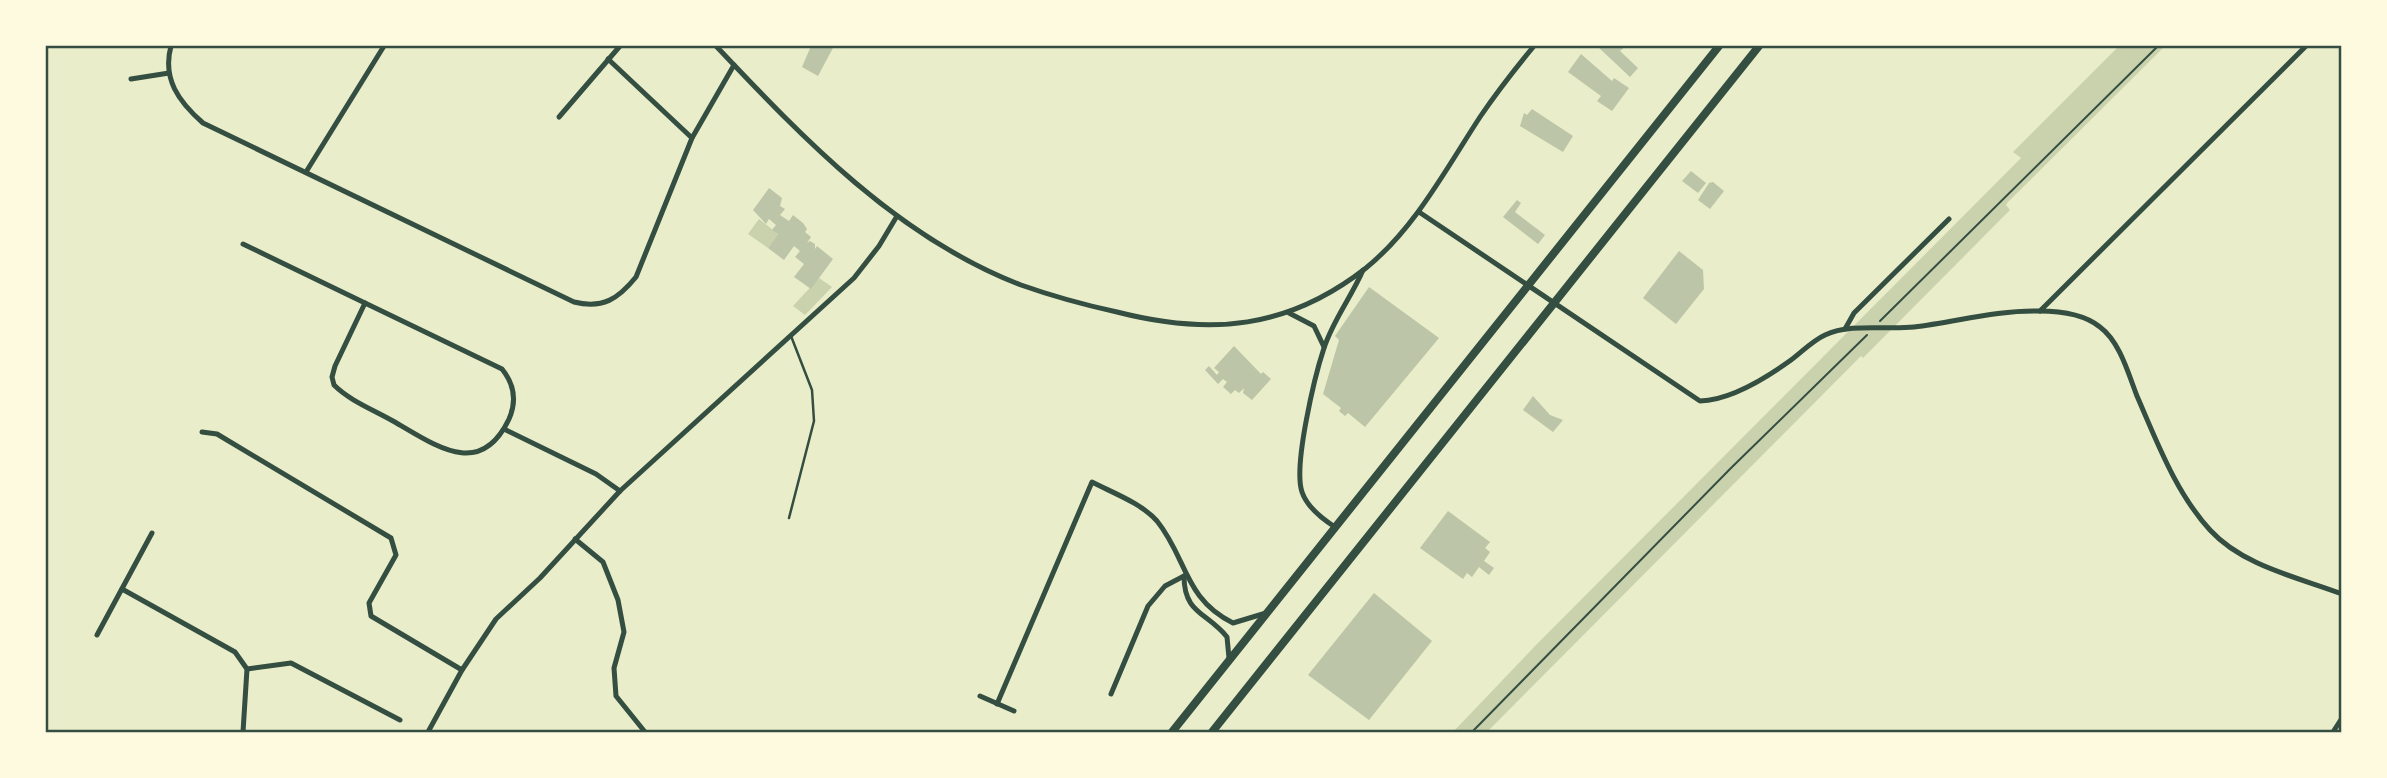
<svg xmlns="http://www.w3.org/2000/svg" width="2387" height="778" font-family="'PT Sans',sans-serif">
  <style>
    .green { fill: #cad2ad }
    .building { fill: #bcc5a7 }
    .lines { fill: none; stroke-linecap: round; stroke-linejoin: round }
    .path { stroke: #344e41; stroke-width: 2 }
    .service { stroke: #344e41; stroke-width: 2.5 }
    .minor { stroke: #344e41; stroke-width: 5 }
    .trunk { stroke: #344e41; stroke-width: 8 }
    .neatline { fill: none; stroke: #344e41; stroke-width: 2.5 }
  </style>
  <rect width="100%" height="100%" fill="#e9edc9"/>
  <g class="green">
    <path d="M 2119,46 L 2165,46 L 2008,202 L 2006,205 L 2010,210 L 1863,358 L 1861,356 L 1487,732 L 1453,732 L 1536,645 L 2021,158 L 2013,152 Z"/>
    <path d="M 759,219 L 778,234 L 768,248 L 748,234 Z"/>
    <path d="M 819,278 L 832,287 L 805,315 L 793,306 Z"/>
  </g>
  <g class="building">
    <path d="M 811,46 L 834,46 L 818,76 L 802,67 Z"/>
    <path d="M 1597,46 L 1626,46 L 1620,51 L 1638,68 L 1630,77 Z"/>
    <path d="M 1581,54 L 1612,81 L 1614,78 L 1629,88 L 1612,111 L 1597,101 L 1601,96 L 1568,72 Z"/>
    <path d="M 1532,109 L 1573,136 L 1563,152 L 1520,126 L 1524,113 L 1527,115 Z"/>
    <path d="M 1691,171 L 1706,183 L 1698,193 L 1682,181 Z"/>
    <path d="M 1713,182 L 1724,191 L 1710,209 L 1698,200 L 1709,183 Z"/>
    <path d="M 769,188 L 782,198 L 780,206 L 785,209 L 780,215 L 789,221 L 793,215 L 803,223 L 807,229 L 805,232 L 811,237 L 807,243 L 810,241 L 815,244 L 815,249 L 817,246 L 833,259 L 811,289 L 794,277 L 804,264 L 795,257 L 800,251 L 794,246 L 784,260 L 768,248 L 778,234 L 772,230 L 776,225 L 769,219 L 766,224 L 753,210 Z"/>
    <path d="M 1517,200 L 1521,203 L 1515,212 L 1545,235 L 1538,244 L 1503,217 Z"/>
    <path d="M 1679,251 L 1703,270 L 1704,289 L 1676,324 L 1643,298 Z"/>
    <path d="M 1369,287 L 1439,338 L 1365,427 L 1348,413 L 1345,416 L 1339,411 L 1341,408 L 1323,394 L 1339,340 L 1335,336 Z"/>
    <path d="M 1234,346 L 1261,374 L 1263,372 L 1271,379 L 1252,400 L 1243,393 L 1244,388 L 1239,393 L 1235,390 L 1231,394 L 1223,387 L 1227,382 L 1223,379 L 1218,384 L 1205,370 L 1209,366 L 1217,375 L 1219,372 L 1214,368 Z"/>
    <path d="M 1533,396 L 1550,415 L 1563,420 L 1553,432 L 1523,410 Z"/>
    <path d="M 1448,511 L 1490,542 L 1485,548 L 1490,552 L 1484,561 L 1494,568 L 1489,575 L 1479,567 L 1472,577 L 1467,573 L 1463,579 L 1420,548 Z"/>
    <path d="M 1374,593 L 1432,641 L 1369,720 L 1308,675 Z"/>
  </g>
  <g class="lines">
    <g class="path">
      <path d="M 1880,321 L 2158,46"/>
      <path d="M 1472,732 L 1731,468 L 1867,335"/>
    </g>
    <path class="service" d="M 789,518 L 814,421 L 812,390 L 791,336"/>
    <g class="minor">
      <path d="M 171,46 C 162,79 179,102 203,123 L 574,302 C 603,309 618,299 636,277 L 692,138 L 734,65"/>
      <path d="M 716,46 C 804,139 898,238 1021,285 C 1052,296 1085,305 1117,312 C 1211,336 1288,329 1366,268 C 1415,228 1446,169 1480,117 C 1497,92 1515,69 1534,46"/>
      <path d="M 608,59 L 692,138"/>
      <path d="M 131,79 L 169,73"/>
      <path d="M 559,117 L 620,46"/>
      <path d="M 306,172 L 384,46"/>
      <path d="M 1419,212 L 1700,401 C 1731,400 1766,378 1791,360 C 1802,352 1812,341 1825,335 C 1850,323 1886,330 1914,327 C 1956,322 1996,310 2039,311 C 2059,311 2084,314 2100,327 C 2120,342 2128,373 2137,396 C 2157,442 2176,493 2210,530 C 2243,566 2297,577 2342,594"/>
      <path d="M 243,244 L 365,303"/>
      <path d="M 365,303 L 502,369 C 514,384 517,401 509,419 C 480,480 435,445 393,421 C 374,410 350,401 334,385 L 332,377 L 335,366 Z"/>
      <path d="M 2040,311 L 2306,46"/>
      <path d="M 1289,313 L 1314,326 L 1324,347"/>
      <path d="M 1845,329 L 1854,313 L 1949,219"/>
      <path d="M 504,429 L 596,474 L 620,491"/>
      <path d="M 202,432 L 217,434 L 391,538 L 396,555 L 369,603 L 371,616 L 462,670"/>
      <path d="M 1335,527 C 1321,518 1307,507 1302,492 C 1293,466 1315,375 1324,348 C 1333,320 1352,296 1363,270"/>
      <path d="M 575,539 L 603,562 L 618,600 L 624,632 L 614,668 L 616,696 L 645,732"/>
      <path d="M 1184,576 C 1184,614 1207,612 1227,637 L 1229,658"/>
      <path d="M 122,589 L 235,652 L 247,669 L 243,732"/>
      <path d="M 97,635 L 152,533"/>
      <path d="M 247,669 L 291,663 L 400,720"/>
      <path d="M 1111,694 L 1148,606 L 1165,586 L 1184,576"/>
      <path d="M 980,696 L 1014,711"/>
      <path d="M 997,704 L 1092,482 C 1113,493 1141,503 1157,521 C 1187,558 1184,599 1233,623 L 1266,613"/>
      <path d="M 428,732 L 462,670 L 496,619 L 540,578 L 620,491 L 854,278 L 879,246 L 897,216"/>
      <path d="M 2333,732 L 2342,718"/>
    </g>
    <g class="trunk">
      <path d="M 1172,732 L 1719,46"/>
      <path d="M 1212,732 L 1759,46"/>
    </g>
  </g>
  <rect width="2387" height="778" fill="none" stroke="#fefae0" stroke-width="94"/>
  <rect x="47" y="47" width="2293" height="684" class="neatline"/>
</svg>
